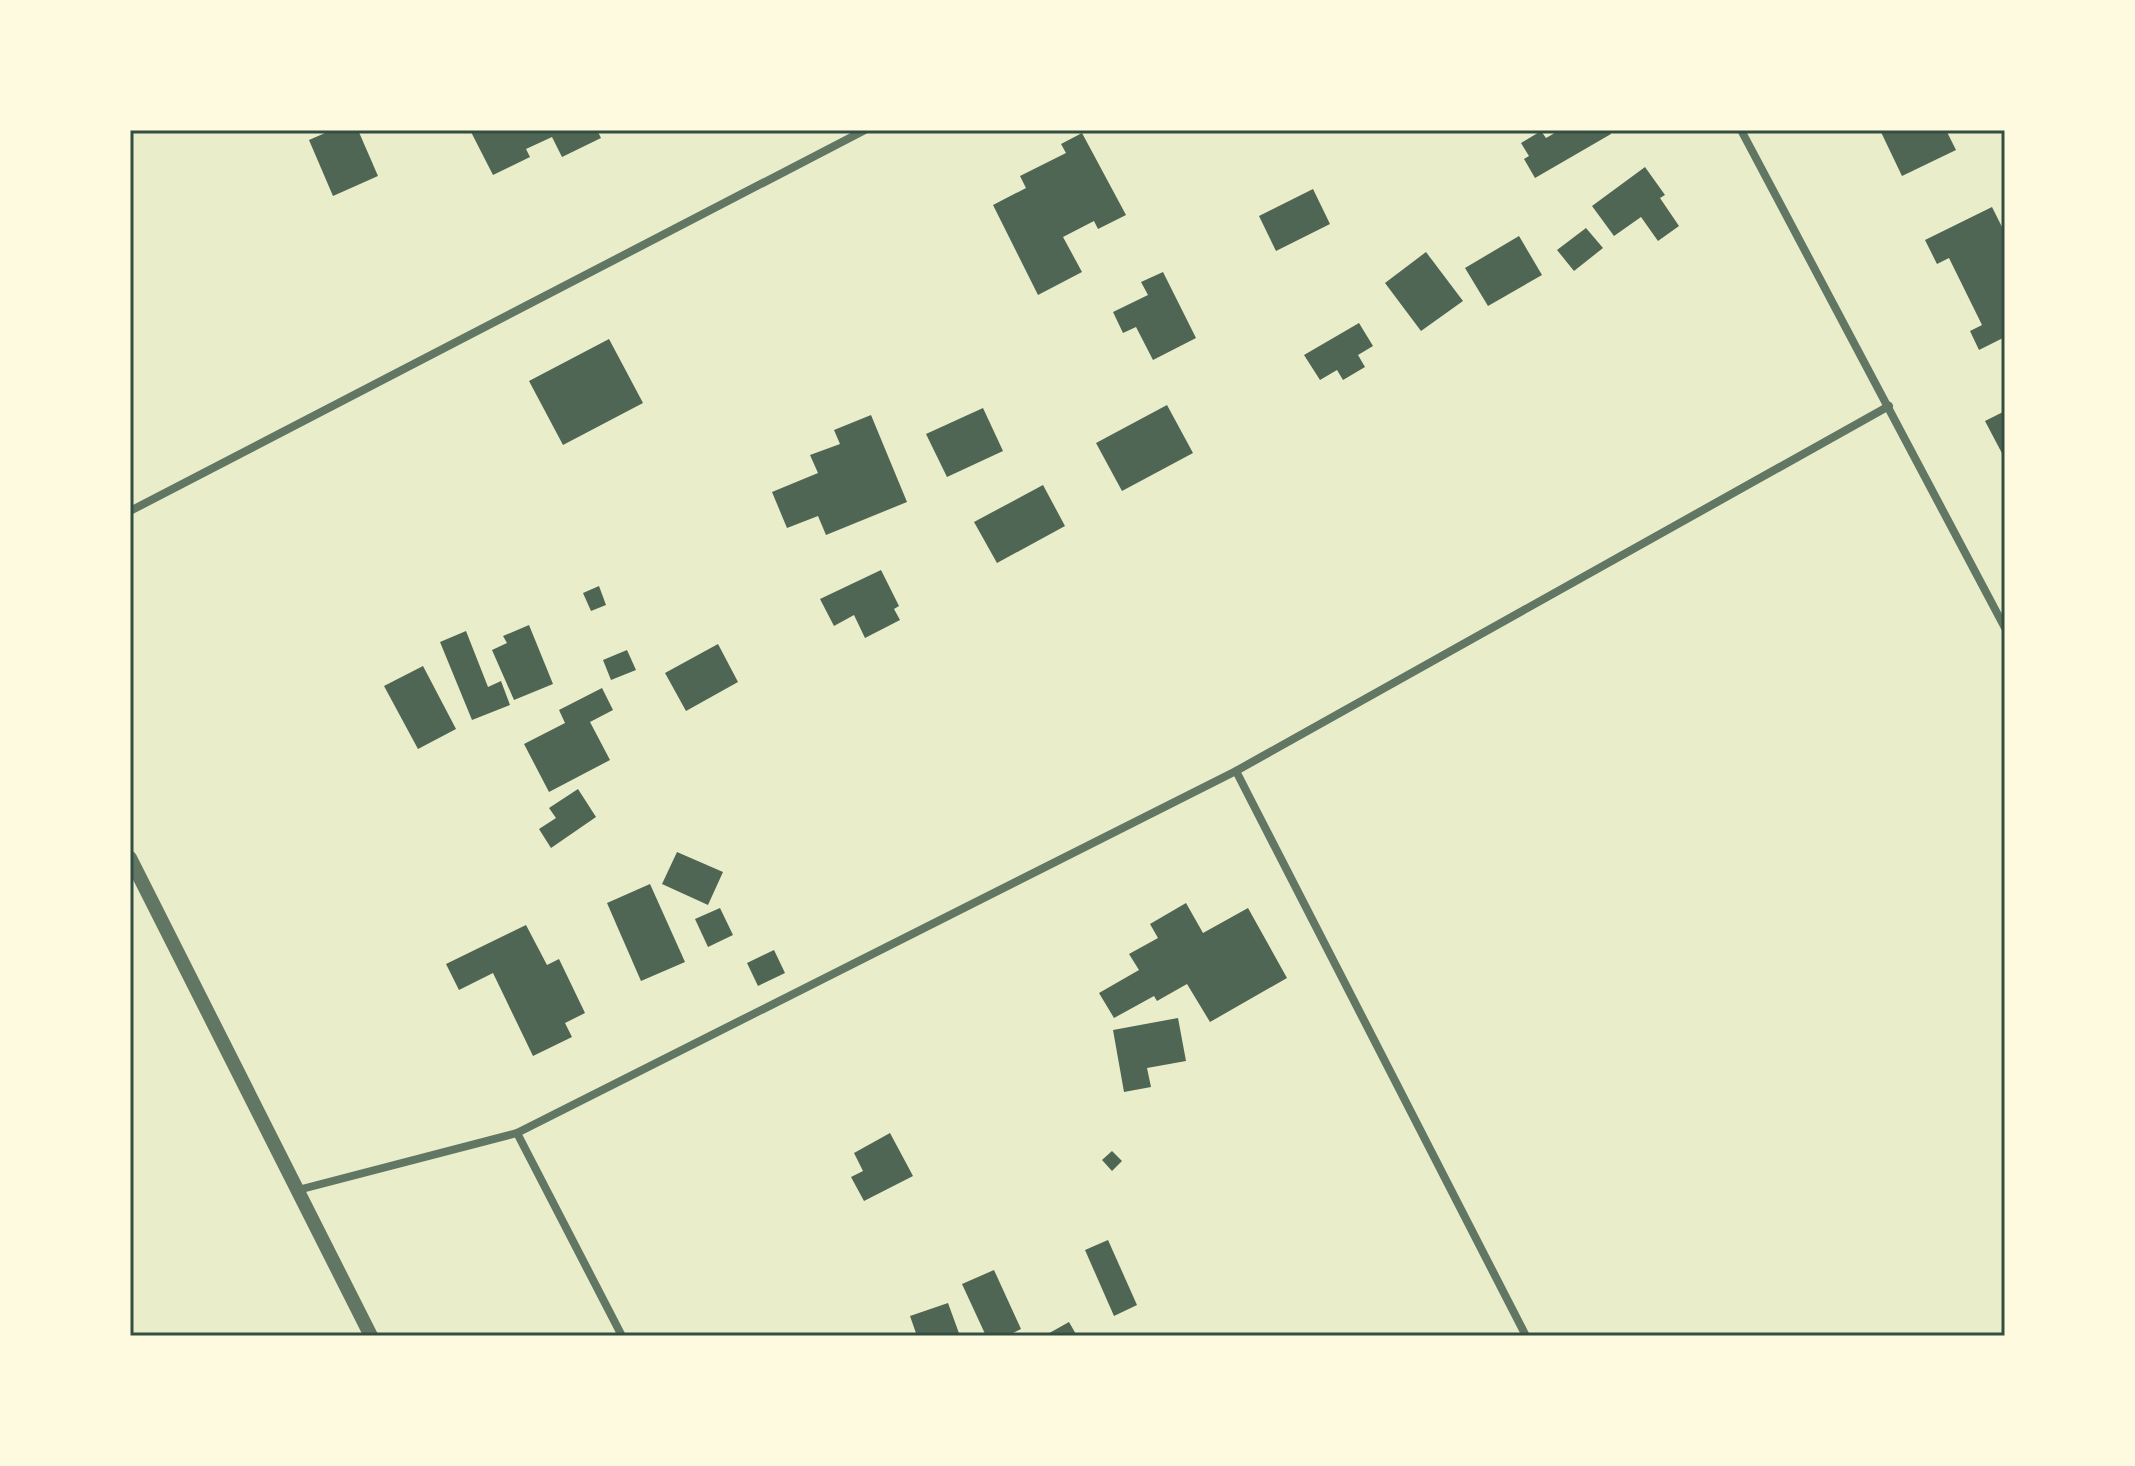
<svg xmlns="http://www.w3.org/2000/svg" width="2135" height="1466" font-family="Jost,sans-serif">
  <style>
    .building { fill: #4f6655 }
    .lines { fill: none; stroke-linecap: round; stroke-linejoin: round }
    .minor { stroke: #617663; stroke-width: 8 }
    .tertiary { stroke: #617663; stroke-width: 14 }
    .neatline { fill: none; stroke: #344e41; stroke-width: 3 }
  </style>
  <rect width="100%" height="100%" fill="#e9edc9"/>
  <g class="building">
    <path d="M 332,130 L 358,130 L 378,176 L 333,196 L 309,140 Z"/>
    <path d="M 470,130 L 597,130 L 601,138 L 562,157 L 552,137 L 526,149 L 530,157 L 493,175 Z"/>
    <path d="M 1560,130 L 1609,130 L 1611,134 L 1535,178 L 1524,159 L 1529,156 L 1521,143 L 1541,131 L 1546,138 Z"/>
    <path d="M 1880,130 L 1946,130 L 1956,150 L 1902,176 Z"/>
    <path d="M 1082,133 L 1126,215 L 1098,229 L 1094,221 L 1063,237 L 1082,272 L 1038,295 L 993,205 L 1026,188 L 1020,176 L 1066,153 L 1061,144 Z"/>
    <path d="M 1645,167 L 1665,195 L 1660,198 L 1679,226 L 1658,241 L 1641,217 L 1614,236 L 1592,206 Z"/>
    <path d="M 1313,189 L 1330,224 L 1276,251 L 1259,216 Z"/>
    <path d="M 1992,207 L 2005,233 L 2005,337 L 1979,350 L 1970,331 L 1982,325 L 1949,258 L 1937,264 L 1925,240 Z"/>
    <path d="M 1586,228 L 1603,248 L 1574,271 L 1557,250 Z"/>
    <path d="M 1519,236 L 1542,275 L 1488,306 L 1465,268 Z"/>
    <path d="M 1426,252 L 1463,301 L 1421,331 L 1385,283 Z"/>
    <path d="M 1163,272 L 1196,338 L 1153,360 L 1136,327 L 1123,333 L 1113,312 L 1148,295 L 1141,282 Z"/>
    <path d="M 1359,323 L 1373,346 L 1358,355 L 1365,367 L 1343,380 L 1337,370 L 1320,380 L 1304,355 Z"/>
    <path d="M 609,339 L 643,403 L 563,445 L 529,381 Z"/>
    <path d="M 1167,405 L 1193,453 L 1122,491 L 1096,443 Z"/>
    <path d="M 983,408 L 1003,451 L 947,477 L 926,434 Z"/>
    <path d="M 2005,411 L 2005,459 L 1985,421 Z"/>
    <path d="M 871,415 L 907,502 L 826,535 L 818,516 L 787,528 L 772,492 L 818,473 L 810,455 L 840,444 L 834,430 Z"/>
    <path d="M 1043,485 L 1065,526 L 997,563 L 974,522 Z"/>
    <path d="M 881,570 L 899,606 L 894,609 L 900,620 L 865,638 L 854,615 L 834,626 L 820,599 Z"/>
    <path d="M 599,586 L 606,605 L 591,611 L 583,593 Z"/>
    <path d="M 529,625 L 553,684 L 514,700 L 492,650 L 507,643 L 503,636 Z"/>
    <path d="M 466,631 L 488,687 L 501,681 L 510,705 L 472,720 L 440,642 Z"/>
    <path d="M 718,644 L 738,682 L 686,711 L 665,673 Z"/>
    <path d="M 627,650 L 636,670 L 611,680 L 603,660 Z"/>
    <path d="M 423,666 L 456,729 L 418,749 L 384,686 Z"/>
    <path d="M 602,688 L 613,710 L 590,722 L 610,760 L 549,792 L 524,744 L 565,723 L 559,710 Z"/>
    <path d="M 578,789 L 596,817 L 551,848 L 539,829 L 556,818 L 549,808 Z"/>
    <path d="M 677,852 L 723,872 L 708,905 L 662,884 Z"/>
    <path d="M 650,884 L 685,962 L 641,981 L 607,903 Z"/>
    <path d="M 1186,903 L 1203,933 L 1248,908 L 1287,978 L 1210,1022 L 1187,984 L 1157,1001 L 1154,996 L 1114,1018 L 1099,993 L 1139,970 L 1129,954 L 1158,938 L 1150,924 Z"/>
    <path d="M 720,908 L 733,935 L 708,947 L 695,919 Z"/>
    <path d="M 526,925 L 547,965 L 559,959 L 585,1013 L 565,1023 L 572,1037 L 533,1056 L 493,973 L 459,990 L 446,964 Z"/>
    <path d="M 774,950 L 785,973 L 758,986 L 747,963 Z"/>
    <path d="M 1178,1018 L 1186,1061 L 1147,1068 L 1151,1087 L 1124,1092 L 1113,1030 Z"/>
    <path d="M 890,1133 L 913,1176 L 864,1201 L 851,1177 L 863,1171 L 854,1153 Z"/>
    <path d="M 1112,1151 L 1122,1161 L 1112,1171 L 1102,1160 Z"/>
    <path d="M 1108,1240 L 1137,1305 L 1114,1316 L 1085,1250 Z"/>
    <path d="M 994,1270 L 1021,1329 L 1007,1336 L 986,1336 L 962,1284 Z"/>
    <path d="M 948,1303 L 960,1336 L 917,1336 L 910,1316 Z"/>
    <path d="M 1069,1322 L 1077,1336 L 1044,1336 Z"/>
  </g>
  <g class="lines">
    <g class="minor">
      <path d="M 1741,130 L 2005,628"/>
      <path d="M 130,511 L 865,130"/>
      <path d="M 1236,771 L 1526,1336"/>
      <path d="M 517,1133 L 622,1336"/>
      <path d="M 298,1190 L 517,1133 L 1236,771 L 1889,406"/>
    </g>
    <path class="tertiary" d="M 130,858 L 371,1336"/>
  </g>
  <rect width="2135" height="1466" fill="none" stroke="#fefae0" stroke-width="264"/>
  <rect x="132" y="132" width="1871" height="1202" class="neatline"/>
</svg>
